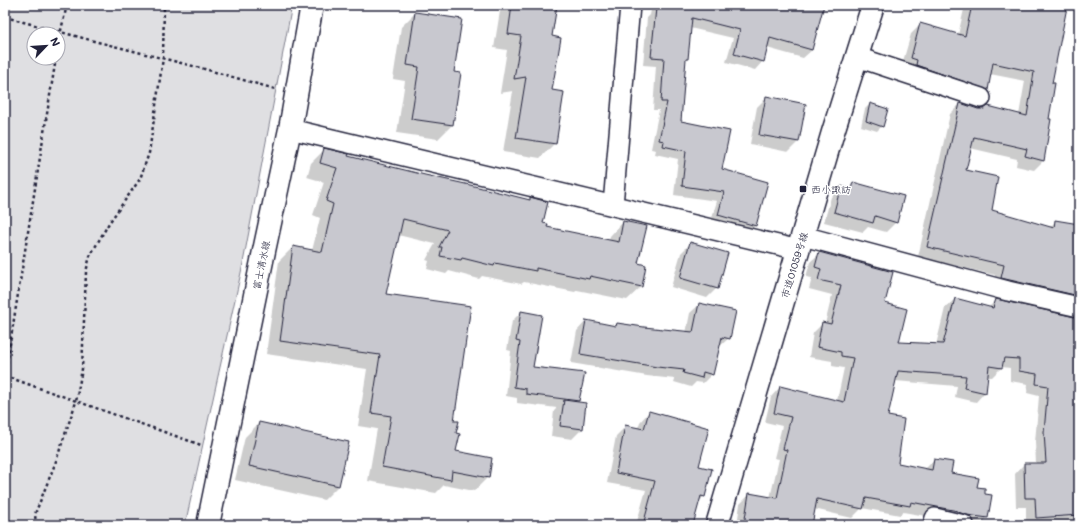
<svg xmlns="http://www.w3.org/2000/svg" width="1084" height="530" font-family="Mali,'Klee One',sans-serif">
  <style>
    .green { fill: #dfdfe2; stroke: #80808e; fill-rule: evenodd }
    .shadow { fill: #0003 }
    .building { fill: #c8c8cf; stroke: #22223b }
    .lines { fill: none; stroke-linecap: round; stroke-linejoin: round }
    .street-casing { stroke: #22223b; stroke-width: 22 }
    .secondary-casing { stroke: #22223b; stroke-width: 25 }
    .path { stroke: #22223b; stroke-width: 2.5; stroke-dasharray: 3 3; stroke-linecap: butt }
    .street { stroke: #fff; stroke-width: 19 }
    .secondary { stroke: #fff; stroke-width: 22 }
    .poi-dot { fill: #22223b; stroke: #fff; stroke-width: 1.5 }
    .labels { text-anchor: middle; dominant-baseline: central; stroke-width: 3; stroke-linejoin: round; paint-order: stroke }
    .poi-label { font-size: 10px; fill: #22223b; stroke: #fff; text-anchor: start }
    .street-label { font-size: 10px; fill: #22223b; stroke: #fff }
  </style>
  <rect width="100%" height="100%" fill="#fff"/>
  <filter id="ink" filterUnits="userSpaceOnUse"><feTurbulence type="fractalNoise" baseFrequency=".025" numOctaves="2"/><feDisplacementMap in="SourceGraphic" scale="8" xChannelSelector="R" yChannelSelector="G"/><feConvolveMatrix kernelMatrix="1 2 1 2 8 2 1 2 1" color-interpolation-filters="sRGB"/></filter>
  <g filter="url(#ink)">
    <path class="green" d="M 5,5 L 292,5 L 242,268 L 185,525 L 5,525 ZM 34,34 L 58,34 L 58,58 L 34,58 Z"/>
    <g class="shadow">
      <path d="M 501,5 L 556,5 L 551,37 L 551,91 L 555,143 L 540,158 L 503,152 L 513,91 L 500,93 L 507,50 L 494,48 Z"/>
      <path d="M 652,5 L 823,5 L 812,50 L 803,58 L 767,48 L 763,61 L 755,70 L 726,62 L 733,38 L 690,28 L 687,58 L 684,61 L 680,122 L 721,169 L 755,226 L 746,234 L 710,224 L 717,201 L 674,195 L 678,159 L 655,154 L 656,150 L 651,149 L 659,110 L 653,110 L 656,66 L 643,65 L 647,18 L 650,15 Z"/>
      <path d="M 965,5 L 1064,5 L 1051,84 L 1043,161 L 1034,170 L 1016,166 L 1017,159 L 970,148 L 964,171 L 990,210 L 1049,228 L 1056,221 L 1079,225 L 1079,307 L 992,288 L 995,275 L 918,257 L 950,114 L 960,104 L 978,110 L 1019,115 L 1025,81 L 990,74 L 987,89 L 977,99 L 901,68 L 911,34 L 921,24 L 958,35 Z"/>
      <path d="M 415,13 L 453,73 L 452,125 L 438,139 L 397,133 L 405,81 L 393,79 L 401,27 Z"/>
      <path d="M 767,97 L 805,105 L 798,142 L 788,152 L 750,144 L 757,107 Z"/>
      <path d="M 870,104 L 882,126 L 877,131 L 861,126 L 865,109 Z"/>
      <path d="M 324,150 L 347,157 L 528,201 L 530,199 L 542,224 L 546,227 L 609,241 L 610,236 L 623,222 L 637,264 L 645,266 L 641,287 L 627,300 L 577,290 L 575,292 L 524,282 L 521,284 L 482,276 L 479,279 L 449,271 L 446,274 L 427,269 L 429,261 L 426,260 L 435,244 L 398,235 L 384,295 L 453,421 L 455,434 L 455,452 L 488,477 L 474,491 L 444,485 L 436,493 L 368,481 L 377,429 L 358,426 L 367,369 L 266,354 L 279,261 L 293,247 L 312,251 L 320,218 L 313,215 L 324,182 L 307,177 L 311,163 Z"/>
      <path d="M 854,183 L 896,222 L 886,232 L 868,227 L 863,232 L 824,222 L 831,197 L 841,187 L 848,189 Z"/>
      <path d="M 690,244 L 717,288 L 707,298 L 671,287 L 681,253 Z"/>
      <path d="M 820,253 L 884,304 L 898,343 L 936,345 L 945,308 L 955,299 L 989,307 L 996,300 L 1079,355 L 1079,525 L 1026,525 L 1026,507 L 1016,507 L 1015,474 L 1024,464 L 1036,464 L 1035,442 L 1039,396 L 1027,393 L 1028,384 L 1010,381 L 1010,368 L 1002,367 L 992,377 L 987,377 L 985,392 L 976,402 L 955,397 L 957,386 L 895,381 L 886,417 L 896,464 L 925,469 L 934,460 L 950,474 L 976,488 L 987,518 L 980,525 L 965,525 L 949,520 L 903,512 L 900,515 L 862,508 L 852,518 L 814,509 L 809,525 L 737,525 L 740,504 L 750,494 L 770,498 L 779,459 L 774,458 L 782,426 L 765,422 L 771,397 L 780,387 L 837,401 L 844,368 L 832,366 L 832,361 L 809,357 L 813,333 L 823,323 L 825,324 L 832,295 L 809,289 L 812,278 L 806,277 L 810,262 Z"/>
      <path d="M 700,304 L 729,338 L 719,347 L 712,374 L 703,383 L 696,382 L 691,387 L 674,382 L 675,379 L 647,376 L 571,363 L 577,331 L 586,321 L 614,327 L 617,324 L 686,333 L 690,313 Z"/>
      <path d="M 521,312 L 531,367 L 578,401 L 576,403 L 585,404 L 582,429 L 572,439 L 551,436 L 554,411 L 557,408 L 517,403 L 517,398 L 506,396 L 511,351 L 507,350 L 512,321 Z"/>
      <path d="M 649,412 L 704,496 L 699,502 L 692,525 L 636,525 L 646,490 L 607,483 L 616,436 L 626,426 L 638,428 L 640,422 Z"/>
      <path d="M 259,423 L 338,486 L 324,500 L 235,480 L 245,437 Z"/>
    </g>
    <g class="building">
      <path d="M 512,5 L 557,5 L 552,36 L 561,38 L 552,90 L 564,92 L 556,144 L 516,138 L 526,77 L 514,79 L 521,36 L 508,34 Z"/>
      <path d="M 666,5 L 824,5 L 812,50 L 770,38 L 764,62 L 734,54 L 740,30 L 692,18 L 688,59 L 686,59 L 681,121 L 730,131 L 722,169 L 768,182 L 756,226 L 718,215 L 724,192 L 682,186 L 686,151 L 663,146 L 664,141 L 659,140 L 667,102 L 661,102 L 664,58 L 651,57 L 656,8 L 666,9 Z"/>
      <path d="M 972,5 L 1057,5 L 1067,7 L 1052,83 L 1055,83 L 1049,119 L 1051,119 L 1044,161 L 1025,156 L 1027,149 L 974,137 L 966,170 L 998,177 L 992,210 L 1054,228 L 1055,220 L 1079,224 L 1079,296 L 1001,278 L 1004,265 L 927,247 L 960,103 L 978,109 L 984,109 L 988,106 L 1027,116 L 1034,72 L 993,63 L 988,90 L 916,65 L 917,60 L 911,58 L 920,23 L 965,36 Z"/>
      <path d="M 415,12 L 462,19 L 454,72 L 461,73 L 453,125 L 411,119 L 419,67 L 407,65 Z"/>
      <path d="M 766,96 L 806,104 L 799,142 L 759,135 Z"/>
      <path d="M 870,103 L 888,109 L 883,127 L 866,121 Z"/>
      <path d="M 324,148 L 349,154 L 348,156 L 425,175 L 470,185 L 530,200 L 530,197 L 548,202 L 543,223 L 548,224 L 547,227 L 619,242 L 623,221 L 647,226 L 638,263 L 646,265 L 642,287 L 590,276 L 589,279 L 536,268 L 536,271 L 495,263 L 494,266 L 462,258 L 461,260 L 440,256 L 442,247 L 439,247 L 448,230 L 403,219 L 386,294 L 471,306 L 454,421 L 459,421 L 456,433 L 460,434 L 456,451 L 492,458 L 489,478 L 452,471 L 451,480 L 382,467 L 391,416 L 371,413 L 380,355 L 280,341 L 293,246 L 322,252 L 333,204 L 326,201 L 337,168 L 320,163 Z"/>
      <path d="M 853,182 L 904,196 L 897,223 L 875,216 L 873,223 L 834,212 L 841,186 L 851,189 Z"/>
      <path d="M 690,242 L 728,253 L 718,289 L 680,278 Z"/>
      <path d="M 819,252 L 893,272 L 885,303 L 907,309 L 899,342 L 943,344 L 955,298 L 993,308 L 996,299 L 1079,318 L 1079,515 L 1036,518 L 1035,498 L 1025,498 L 1024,463 L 1046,463 L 1044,432 L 1048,386 L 1036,384 L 1037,374 L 1019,371 L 1019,359 L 1004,358 L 1002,368 L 989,366 L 986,393 L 964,388 L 966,376 L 898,371 L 888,416 L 904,419 L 898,463 L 932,470 L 934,459 L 953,462 L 951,473 L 979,478 L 977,487 L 985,488 L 985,494 L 992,495 L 988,518 L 967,515 L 958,512 L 958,511 L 911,502 L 910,506 L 866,498 L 863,509 L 817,499 L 812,525 L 744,525 L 749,493 L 777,498 L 787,450 L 783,449 L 791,417 L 774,413 L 780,386 L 844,402 L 853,358 L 841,356 L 841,352 L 817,347 L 822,322 L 831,324 L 841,285 L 818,280 L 821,269 L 815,267 Z"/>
      <path d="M 699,303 L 736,311 L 730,339 L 722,337 L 713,375 L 703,372 L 702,378 L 683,373 L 684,370 L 657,367 L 580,354 L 586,320 L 616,326 L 617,323 L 644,327 L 693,332 Z"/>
      <path d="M 521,311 L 542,315 L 533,367 L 585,373 L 579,401 L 526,394 L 526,389 L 514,387 L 520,342 L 516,341 Z"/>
      <path d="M 564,400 L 586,403 L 583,429 L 560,426 Z"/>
      <path d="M 649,411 L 709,428 L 699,466 L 712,469 L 705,497 L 701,496 L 693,525 L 643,525 L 655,481 L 616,473 L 625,425 L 644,429 Z"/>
      <path d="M 259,422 L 349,442 L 339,486 L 249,466 Z"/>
    </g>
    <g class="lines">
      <defs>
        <g id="street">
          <path d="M 857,57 L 981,98"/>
          <path d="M 290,129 L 799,250"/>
          <path d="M 613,205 L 630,5"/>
          <path d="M 803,236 L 1008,291 L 1079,307"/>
          <path d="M 933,525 L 935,518 L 964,525"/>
        </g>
        <g id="secondary">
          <path d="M 208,525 L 264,251 L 290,129 L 312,5"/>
          <path d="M 717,525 L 833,132 L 873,5"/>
        </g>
      </defs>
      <use href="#street" class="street-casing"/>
      <use href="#secondary" class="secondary-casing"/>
      <g class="path">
        <path d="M 5,17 L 94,41 L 201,68 L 275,89"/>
        <path d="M 58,43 L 67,5"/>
        <path d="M 5,375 L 56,58"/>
        <path d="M 5,376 L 201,445"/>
        <path d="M 36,525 L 35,514 L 55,464 L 76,402 L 82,369 L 86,272 L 90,256 L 109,223 L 140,179 L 149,153 L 163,58 L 164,5"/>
      </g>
      <use href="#street" class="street"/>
      <use href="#secondary" class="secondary"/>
    </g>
  </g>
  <rect class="poi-dot" x="799" y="185" width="8" height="8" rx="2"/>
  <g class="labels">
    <g class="poi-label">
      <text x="811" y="189">西小諏訪</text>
    </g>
    <g class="street-label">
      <text transform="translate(261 265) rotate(-78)">富士清水線</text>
      <text transform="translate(794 265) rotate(-73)">市道01059号線</text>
    </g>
  </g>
  <rect width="1084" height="530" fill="none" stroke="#fff" stroke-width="20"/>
  <rect x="10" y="10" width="1064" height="510" fill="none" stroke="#22223b" stroke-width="1.5" filter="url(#ink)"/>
  <g transform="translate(46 46) rotate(65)"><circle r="19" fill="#ffffff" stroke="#a7a7b1"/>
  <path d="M0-3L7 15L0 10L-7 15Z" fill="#22223b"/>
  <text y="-6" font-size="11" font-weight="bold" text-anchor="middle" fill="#22223b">N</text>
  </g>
</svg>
